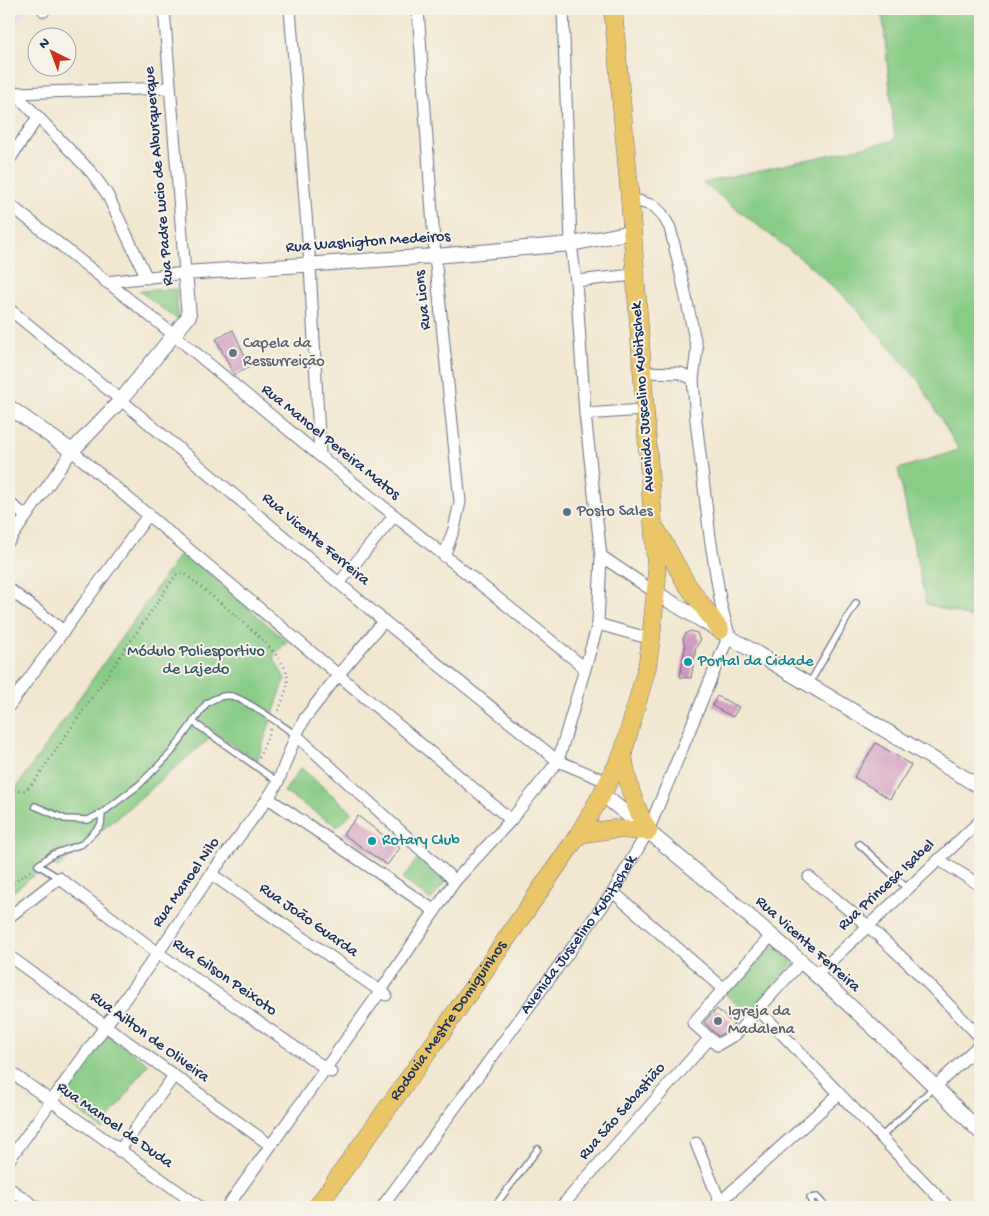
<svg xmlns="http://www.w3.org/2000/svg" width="989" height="1216" font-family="'Gochi Hand',sans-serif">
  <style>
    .built { fill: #e3d3f2 }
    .green { fill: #89cc85; stroke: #527e72 }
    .building { fill: #d097bf }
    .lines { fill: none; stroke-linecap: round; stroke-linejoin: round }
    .service-casing { stroke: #666f86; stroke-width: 8 }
    .minor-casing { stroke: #666f86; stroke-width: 13 }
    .tertiary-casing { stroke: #666f86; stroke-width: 16 }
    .primary-casing { stroke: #666f86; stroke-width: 19 }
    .path { stroke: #666f86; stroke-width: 2.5; stroke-dasharray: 1 4; stroke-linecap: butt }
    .service { stroke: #fff; stroke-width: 5.5 }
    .minor { stroke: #fff; stroke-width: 11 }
    .tertiary { stroke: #fff; stroke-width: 14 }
    .primary { stroke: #ebc669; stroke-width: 18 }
    .worship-dot { fill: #6b7280; stroke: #f7f3e8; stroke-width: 2 }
    .service-dot { fill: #5c6f8a; stroke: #f7f3e8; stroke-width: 2 }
    .culture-dot { fill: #0f9aa8; stroke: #f7f3e8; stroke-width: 2 }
    .labels { text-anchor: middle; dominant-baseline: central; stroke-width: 4; stroke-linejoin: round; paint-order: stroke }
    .street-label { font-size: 16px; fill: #1b2f5e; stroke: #f7f3e8 }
    .worship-label { font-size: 16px; fill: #5b616d; stroke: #f7f3e8; text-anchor: start }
    .service-label { font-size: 16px; fill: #4e5e75; stroke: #f7f3e8; text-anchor: start }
    .park-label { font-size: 16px; fill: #365668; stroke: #f7f3e8 }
    .culture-label { font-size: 16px; fill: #0d838f; stroke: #f7f3e8; text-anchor: start }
  </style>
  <rect width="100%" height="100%" fill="#f7f3e8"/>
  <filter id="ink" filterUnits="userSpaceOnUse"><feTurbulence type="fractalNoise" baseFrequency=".02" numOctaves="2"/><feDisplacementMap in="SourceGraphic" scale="10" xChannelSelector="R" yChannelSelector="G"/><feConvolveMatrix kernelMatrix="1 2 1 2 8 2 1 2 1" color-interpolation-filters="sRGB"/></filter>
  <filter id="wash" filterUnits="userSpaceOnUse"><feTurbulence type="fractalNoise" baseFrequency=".0096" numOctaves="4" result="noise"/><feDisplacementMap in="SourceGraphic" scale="20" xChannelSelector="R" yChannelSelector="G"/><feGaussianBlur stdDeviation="1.12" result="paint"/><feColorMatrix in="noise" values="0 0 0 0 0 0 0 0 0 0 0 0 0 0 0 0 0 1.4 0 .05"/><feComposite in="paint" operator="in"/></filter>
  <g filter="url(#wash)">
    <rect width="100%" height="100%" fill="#f2e7d0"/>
    <path class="built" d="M 9,9 L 22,9 L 25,12 L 9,31 Z"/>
    <g class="green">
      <path d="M 882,9 L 980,9 L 980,620 L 926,604 L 898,469 L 959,450 L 918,380 L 848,300 L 804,261 L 703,183 L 895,140 Z"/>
      <path d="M 176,289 L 178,320 L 139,291 Z"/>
      <path d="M 183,550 L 287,642 L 273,656 L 285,679 L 257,761 L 215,734 L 59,867 L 49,863 L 9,895 L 9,793 L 12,794 Z"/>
      <path d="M 301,768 L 352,812 L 338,827 L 284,792 Z"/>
      <path d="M 418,858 L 445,882 L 431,900 L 402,879 Z"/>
      <path d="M 772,943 L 793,963 L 748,1014 L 725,994 Z"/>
      <path d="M 106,1033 L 148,1064 L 102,1129 L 60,1096 Z"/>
    </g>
    <g id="blocks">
      <g class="building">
        <path d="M 233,330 L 250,367 L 234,375 L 216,339 Z"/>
        <path d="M 690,631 L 697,633 L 700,641 L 696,647 L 691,678 L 680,677 L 685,647 L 683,639 L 685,634 Z"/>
        <path d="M 717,696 L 739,707 L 733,717 L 712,706 Z"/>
        <path d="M 876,743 L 911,765 L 890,799 L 854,777 Z"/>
        <path d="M 358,816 L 400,848 L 387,865 L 343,834 Z"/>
        <path d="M 717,1009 L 734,1025 L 718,1036 L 704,1022 Z"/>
      </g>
    </g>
  </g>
  <g filter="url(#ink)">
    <use href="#blocks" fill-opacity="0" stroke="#666f86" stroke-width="1"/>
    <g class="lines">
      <defs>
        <g id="service">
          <path d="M 809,684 L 856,603"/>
          <path d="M 193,722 L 278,782"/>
          <path d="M 35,806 L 65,819 L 88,820 L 102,813 L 139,785 L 171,753 L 206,704 C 214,698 222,695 231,696 C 244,698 283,726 296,735"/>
          <path d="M 859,844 L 908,889"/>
          <path d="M 59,878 L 38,865 L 53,854 L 82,844 L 101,825 L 102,813"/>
          <path d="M 880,1138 L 935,1086"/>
          <path d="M 494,1207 L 538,1149"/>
          <path d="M 813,1207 L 810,1198 L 817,1197 L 826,1207"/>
        </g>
        <g id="minor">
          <path d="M 44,9 L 44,11"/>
          <path d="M 290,9 L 310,265 L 320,456"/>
          <path d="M 418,9 L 435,256 L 460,502 L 454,529 L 444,556"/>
          <path d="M 9,87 L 92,173 L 107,194 L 147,278"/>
          <path d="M 14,93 L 170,88"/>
          <path d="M 9,160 L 38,117"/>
          <path d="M 9,204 L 174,335 L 320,456 L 585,668"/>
          <path d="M 576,281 L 634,275"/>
          <path d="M 106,282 L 185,273 L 164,9"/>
          <path d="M 9,309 L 121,400 L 384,621 L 558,761 L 608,782"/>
          <path d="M 641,372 L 680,373 L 693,379"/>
          <path d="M 585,414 L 643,410"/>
          <path d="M 9,503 L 26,516"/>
          <path d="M 9,541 L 72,451 L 511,820"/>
          <path d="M 601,556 L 656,593"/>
          <path d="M 339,583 L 394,516"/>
          <path d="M 9,589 L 64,631"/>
          <path d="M 598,624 L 651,639"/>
          <path d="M 9,706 L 149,514"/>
          <path d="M 296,735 L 455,881"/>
          <path d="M 268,798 L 435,911"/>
          <path d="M 939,860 L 980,885"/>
          <path d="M 211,874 L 386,995"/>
          <path d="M 809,877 L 868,926 L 909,964 L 980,1037"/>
          <path d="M 613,892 L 723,988"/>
          <path d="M 9,917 L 59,878 L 158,953 L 331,1072"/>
          <path d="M 771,936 L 693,1023 L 717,1045 L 736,1034 L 801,962"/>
          <path d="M 9,956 L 270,1145"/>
          <path d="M 816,975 L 980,821"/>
          <path d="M 759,1010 L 948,1207"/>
          <path d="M 9,1071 L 200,1207"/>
          <path d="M 936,1086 L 980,1044"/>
          <path d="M 696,1143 L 722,1207"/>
          <path d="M 119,1151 L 174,1076"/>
          <path d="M 9,1160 L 158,953 L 211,874 L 268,798 L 278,782 L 296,735 L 305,718 L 339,674 L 384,621"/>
          <path d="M 9,1188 L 36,1207"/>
          <path d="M 720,1202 L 839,1094"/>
          <path d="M 227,1207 L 380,992 L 455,881 L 511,820 L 558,761 L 598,624 L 601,556 L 585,414 L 576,281 L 571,244 L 563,9"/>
          <path id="s1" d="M 382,1207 L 613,892 L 648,831 L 729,635 L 721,605 L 710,537 L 696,421 L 693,379 L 697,349 L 679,265 L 670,228 L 662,214 L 654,206 L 629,198"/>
          <path d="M 561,1207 L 709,1039"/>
        </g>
        <g id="tertiary">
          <path d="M 9,407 L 72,451 L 121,400 L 189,316 L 185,273 L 435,256 L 571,244 L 632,232"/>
          <path d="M 656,593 L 980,787"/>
          <path d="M 602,794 C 734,900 863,1011 980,1132"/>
        </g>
        <g id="primary">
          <path d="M 657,531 L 686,583 L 720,630"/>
          <path d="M 623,753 C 627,785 633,802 648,831"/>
          <path d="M 579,834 L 613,829 L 648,831"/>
          <path id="s2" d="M 317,1207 L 442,1032 L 579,834 L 602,794 L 623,753 L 647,667 L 651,639 L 657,578 L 629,186 L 613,9"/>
        </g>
      </defs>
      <use href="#service" class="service-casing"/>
      <use href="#minor" class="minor-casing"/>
      <use href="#tertiary" class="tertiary-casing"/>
      <use href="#primary" class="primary-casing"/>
      <g class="path">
        <path d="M 259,758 L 271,728"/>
        <path d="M 9,788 C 24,794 26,791 36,779 L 176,575 L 181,573 L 186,575 C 208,593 282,649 287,674 C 290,686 282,701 278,712"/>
        <path d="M 9,886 L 31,870"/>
      </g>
      <use href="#service" class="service"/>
      <use href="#minor" class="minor"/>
      <use href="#tertiary" class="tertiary"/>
      <use href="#primary" class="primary"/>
    </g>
  </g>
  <g class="worship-dot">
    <circle cx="233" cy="353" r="5"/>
    <circle cx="718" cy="1021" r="5"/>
  </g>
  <circle class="service-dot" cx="567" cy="512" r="5"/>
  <g class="culture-dot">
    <circle cx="688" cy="662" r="5"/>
    <circle cx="372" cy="841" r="5"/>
  </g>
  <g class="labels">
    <g class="street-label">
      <text transform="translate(160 176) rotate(-95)">Rua Padre Lucio de Alburquerque</text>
      <text transform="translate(368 243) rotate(-4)">Rua Washigton Medeiros</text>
      <text transform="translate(424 300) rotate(-96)">Rua Lions</text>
      <text transform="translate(644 397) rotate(-94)">Avenida Juscelino Kubitschek</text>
      <text transform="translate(330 443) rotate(39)">Rua Manoel Pereira Matos</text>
      <text transform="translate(315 540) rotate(40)">Rua Vicente Ferreira</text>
      <text transform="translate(187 883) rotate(-55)">Rua Manoel Nilo</text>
      <text transform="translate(887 886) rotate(-43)">Rua Princesa Isabel</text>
      <text transform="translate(308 921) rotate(35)">Rua João Guarda</text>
      <text stroke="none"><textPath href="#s1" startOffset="336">Avenida Juscelino Kubitschek</textPath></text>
      <text transform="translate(807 945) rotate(42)">Rua Vicente Ferreira</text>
      <text transform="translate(224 978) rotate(35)">Rua Gilson Peixoto</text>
      <text stroke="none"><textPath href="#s2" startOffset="228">Rodovia Mestre Domiguinhos</textPath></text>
      <text transform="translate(149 1038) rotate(36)">Rua Ailton de Oliveira</text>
      <text transform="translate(623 1112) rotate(-49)">Rua São Sebastião</text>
      <text transform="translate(114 1126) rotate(35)">Rua Manoel de Duda</text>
    </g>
    <g class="worship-label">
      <text x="243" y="344">Capela da<tspan x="243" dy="18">Ressurreição</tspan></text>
      <text x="728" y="1012">Igreja da<tspan x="728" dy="18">Madalena</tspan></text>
    </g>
    <g class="service-label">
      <text x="577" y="512">Posto Sales</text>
    </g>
    <g class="park-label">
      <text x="196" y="652">Módulo Poliesportivo<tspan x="196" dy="18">de Lajedo</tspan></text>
    </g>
    <g class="culture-label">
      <text x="698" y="662">Portal da Cidade</text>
      <text x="382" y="841">Rotary Club</text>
    </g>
  </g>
  <rect width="989" height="1216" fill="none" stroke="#f7f3e8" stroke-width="30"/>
  <g transform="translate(52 52) rotate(318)"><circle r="24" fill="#f7f3e8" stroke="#9fa5b1"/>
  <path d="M0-4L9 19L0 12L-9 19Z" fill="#c8321e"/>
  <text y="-8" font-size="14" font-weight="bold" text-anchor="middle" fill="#1b2f5e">N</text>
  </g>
</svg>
